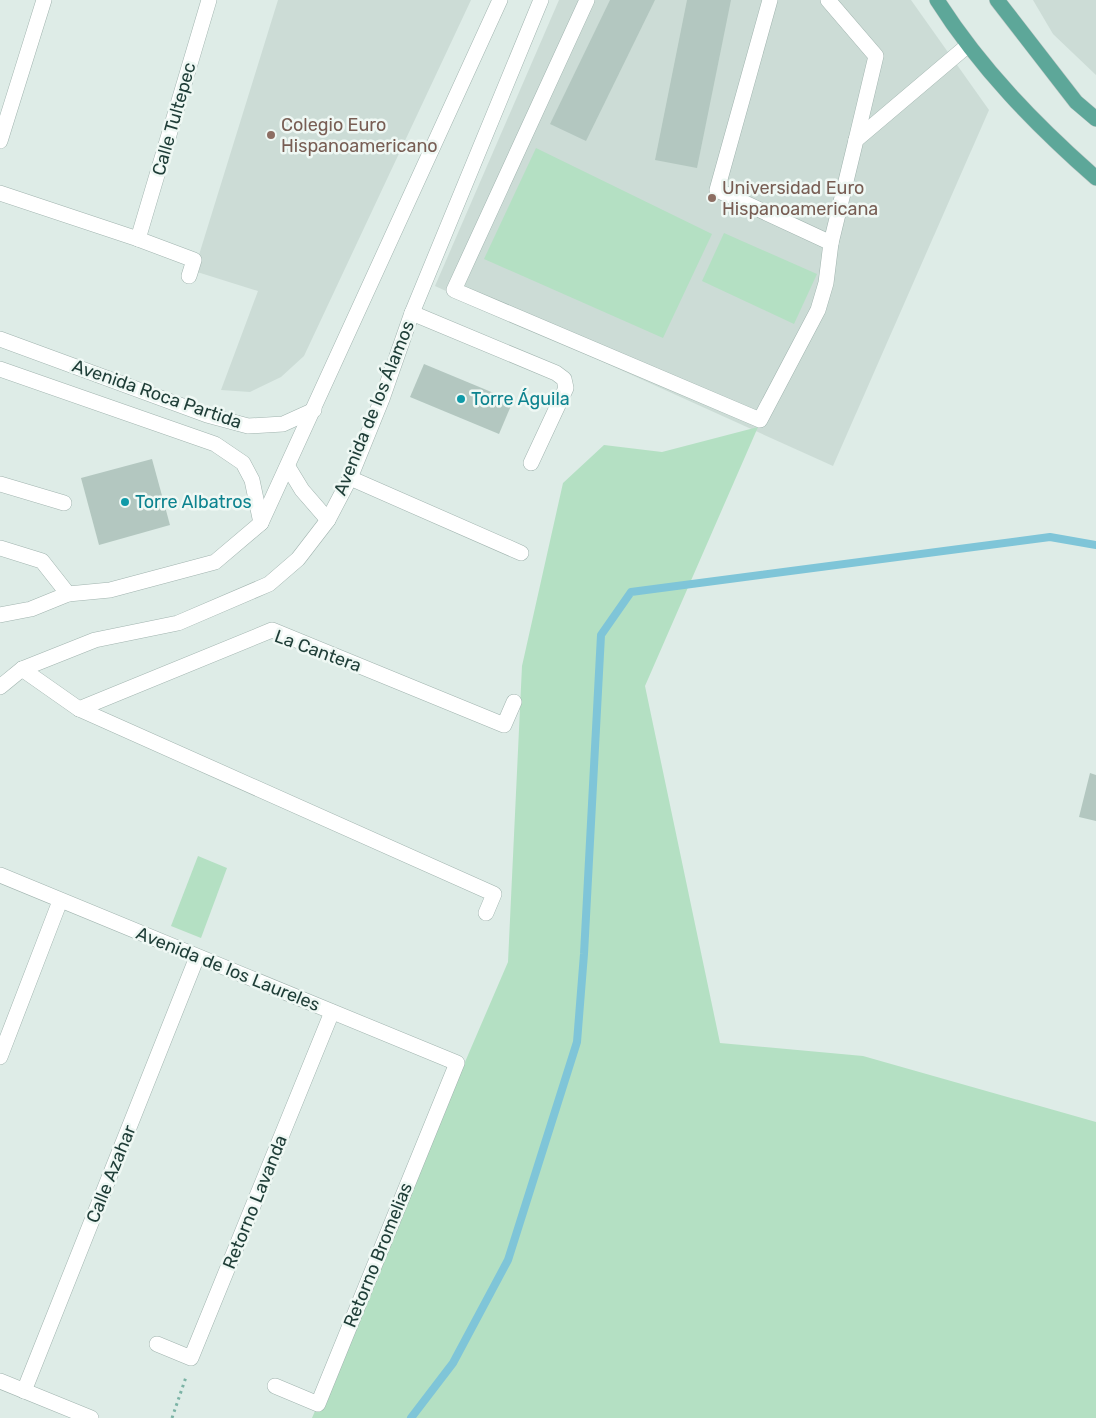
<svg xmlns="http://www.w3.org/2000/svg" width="1096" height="1418" font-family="Rubik,sans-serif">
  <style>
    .built { fill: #ccdcd6 }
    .green { fill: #b4e0c3 }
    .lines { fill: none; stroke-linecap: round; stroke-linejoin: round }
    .stream { stroke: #7fc5d8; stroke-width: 8 }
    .building { fill: #b3c7c0 }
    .minor-casing { stroke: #a1b4af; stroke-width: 16 }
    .major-casing { stroke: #c0c9c7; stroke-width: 16 }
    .path { stroke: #7bb3a5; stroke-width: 3; stroke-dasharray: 2.5 4; stroke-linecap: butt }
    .minor { stroke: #fff; stroke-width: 15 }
    .major { stroke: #5da799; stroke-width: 15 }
    .education-dot { fill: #8d6e63; stroke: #eff8f4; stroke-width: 2 }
    .culture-dot { fill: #0f9aa8; stroke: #eff8f4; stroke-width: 2 }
    .labels { text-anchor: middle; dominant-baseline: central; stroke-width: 5; stroke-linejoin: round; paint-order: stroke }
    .street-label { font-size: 18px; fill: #1e3d37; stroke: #eff8f4 }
    .education-label { font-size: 18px; fill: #785e54; stroke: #eff8f4; text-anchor: start }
    .culture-label { font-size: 18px; fill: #0d838f; stroke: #eff8f4; text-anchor: start }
  </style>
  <rect width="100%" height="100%" fill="#deece7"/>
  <g class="built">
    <path d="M 278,0 L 471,0 L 304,356 L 281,377 L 250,392 L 221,390 L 258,291 L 194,271 Z"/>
    <path d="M 559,0 L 911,0 L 989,110 L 833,466 L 435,286 Z"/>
    <path d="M 1033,0 L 1096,0 L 1096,75 L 1053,34 Z"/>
  </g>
  <g class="green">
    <path d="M 536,148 L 712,234 L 663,338 L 484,259 Z"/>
    <path d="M 724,233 L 817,274 L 794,324 L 702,281 Z"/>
    <path d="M 758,427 L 645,686 L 720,1043 L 863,1056 L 1096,1122 L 1096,1418 L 312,1418 L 508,962 L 522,666 L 563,483 L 604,445 L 662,452 Z"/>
    <path d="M 198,856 L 227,868 L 201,938 L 171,926 Z"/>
  </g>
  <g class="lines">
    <path class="stream" d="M 411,1418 L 453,1363 L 508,1260 L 577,1042 L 584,954 L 601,635 L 631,592 L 1050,537 L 1096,545"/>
  </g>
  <g class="building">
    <path d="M 610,0 L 655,0 L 586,141 L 550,124 Z"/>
    <path d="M 687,0 L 731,0 L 697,168 L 655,160 Z"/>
    <path d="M 424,364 L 513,401 L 499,434 L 410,397 Z"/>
    <path d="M 152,459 L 170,525 L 99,545 L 81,478 Z"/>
    <path d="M 1090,773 L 1096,775 L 1096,821 L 1079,817 Z"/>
  </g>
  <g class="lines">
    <defs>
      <g id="minor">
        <path d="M 587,0 L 454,290 L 760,420 L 818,310 L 826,283 L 831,243"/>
        <path d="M 770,0 L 717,190 L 831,243 L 856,140 L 967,46"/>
        <path d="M 828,0 L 876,56 L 856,140"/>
        <path d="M 0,141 L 44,0"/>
        <path d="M 0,193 L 138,239 L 194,260 L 189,276"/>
        <path d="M 138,239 L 209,0"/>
        <path d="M 412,313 L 556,373 L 564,379 L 566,388 L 531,463"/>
        <path d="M 0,339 L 207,415 L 248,426 L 283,424 L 314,410"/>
        <path d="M 0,369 L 215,444 L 243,463 L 252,480 L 261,523"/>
        <path d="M 288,467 L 302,490 L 328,520"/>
        <path d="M 350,478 L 521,553"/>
        <path d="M 0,484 L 64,503"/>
        <path d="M 0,548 L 42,561 L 68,594"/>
        <path d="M 0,615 L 31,609 L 68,594 L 110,590 L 215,562 L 261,523 L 500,0"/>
        <path d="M 22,669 L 79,709 L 494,894 L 486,913"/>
        <path d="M 0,687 L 22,669 L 95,640 L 178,623 L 269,584 L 298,559 L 328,520 L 350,478 L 382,399 L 412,313 L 541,0"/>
        <path d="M 79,709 L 272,630 L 504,725 L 514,702"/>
        <path d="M 0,875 L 457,1063 L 318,1404 L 275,1386"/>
        <path d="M 0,1057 L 60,901"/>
        <path d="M 157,1344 L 191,1358 L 332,1012"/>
        <path d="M 0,1381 L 91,1418"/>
        <path d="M 24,1391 L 197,957"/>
      </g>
      <g id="major">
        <path d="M 937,0 C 980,68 1036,125 1096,178"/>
        <path d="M 997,0 L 1076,102 L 1096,119"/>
      </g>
    </defs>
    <use href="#minor" class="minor-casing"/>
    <use href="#major" class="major-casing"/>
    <path class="path" d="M 172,1418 L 186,1377"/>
    <use href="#minor" class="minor"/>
    <use href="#major" class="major"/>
  </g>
  <g class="education-dot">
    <circle cx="271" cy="135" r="5"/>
    <circle cx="712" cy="198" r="5"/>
  </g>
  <g class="culture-dot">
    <circle cx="461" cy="399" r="5"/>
    <circle cx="125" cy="502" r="5"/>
  </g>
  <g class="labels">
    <g class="street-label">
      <text transform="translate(174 119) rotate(-74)">Calle Tultepec</text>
      <text transform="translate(157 394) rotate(19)">Avenida Roca Partida</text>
      <text transform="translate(374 408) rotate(-68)">Avenida de los Álamos</text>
      <text transform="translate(318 651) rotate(20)">La Cantera</text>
      <text transform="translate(228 969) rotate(22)">Avenida de los Laureles</text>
      <text transform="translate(111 1174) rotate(-68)">Calle Azahar</text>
      <text transform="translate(255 1202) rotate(-68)">Retorno Lavanda</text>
      <text transform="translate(378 1255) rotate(-68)">Retorno Bromelias</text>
    </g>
    <g class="education-label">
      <text x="281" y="125">Colegio Euro<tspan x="281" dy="21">Hispanoamericano</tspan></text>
      <text x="722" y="188">Universidad Euro<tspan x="722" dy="21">Hispanoamericana</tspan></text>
    </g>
    <g class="culture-label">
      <text x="471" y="399">Torre Águila</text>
      <text x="135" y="502">Torre Albatros</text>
    </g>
  </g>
</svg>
